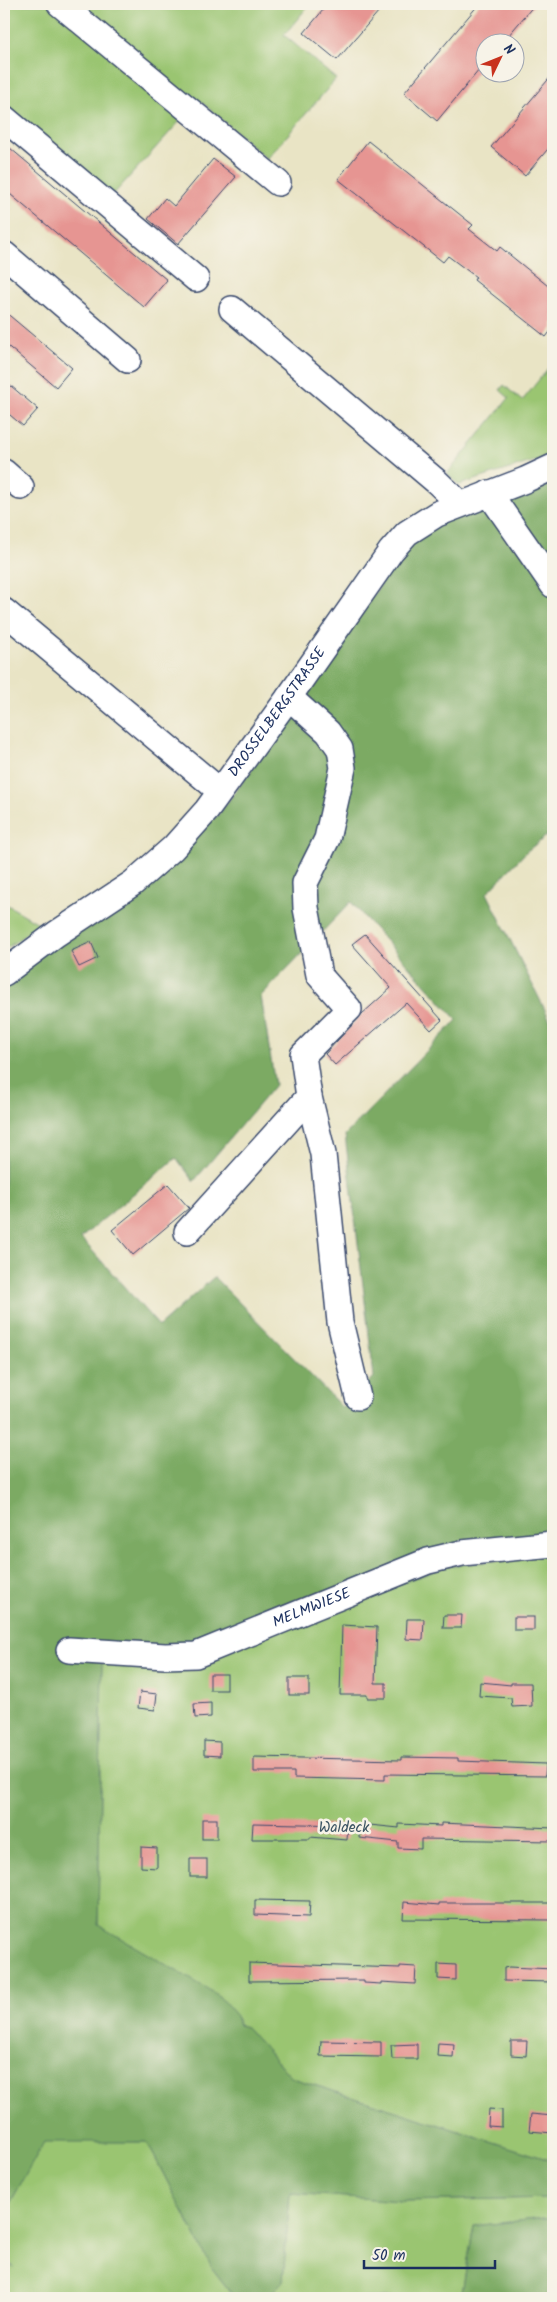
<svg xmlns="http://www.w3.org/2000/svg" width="557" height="2302" font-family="Kalam,sans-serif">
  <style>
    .green { fill: #9ac571; stroke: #5a7a68 }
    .forest { fill: #7baa63; stroke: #4b6c60; fill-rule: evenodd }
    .building { fill: #e69592 }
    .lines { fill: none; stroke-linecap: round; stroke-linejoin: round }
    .minor-casing { stroke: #3a4a6d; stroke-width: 28 }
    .minor { stroke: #fff; stroke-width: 25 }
    .labels { text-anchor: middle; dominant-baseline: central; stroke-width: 5; stroke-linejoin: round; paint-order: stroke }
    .street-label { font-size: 15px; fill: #1b2f5e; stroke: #f7f3e8 }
    .park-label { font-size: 15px; fill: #3b5463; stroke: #f7f3e8 }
  </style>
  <rect width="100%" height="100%" fill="#f7f3e8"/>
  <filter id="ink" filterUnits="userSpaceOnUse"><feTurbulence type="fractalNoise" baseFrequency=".02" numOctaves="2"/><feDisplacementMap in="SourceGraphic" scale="10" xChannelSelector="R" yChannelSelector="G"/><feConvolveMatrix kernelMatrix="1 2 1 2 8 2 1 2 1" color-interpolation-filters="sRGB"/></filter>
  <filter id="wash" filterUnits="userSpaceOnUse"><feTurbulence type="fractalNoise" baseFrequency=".0096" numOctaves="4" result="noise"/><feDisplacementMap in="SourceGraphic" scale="20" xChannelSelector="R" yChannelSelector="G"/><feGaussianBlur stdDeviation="1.12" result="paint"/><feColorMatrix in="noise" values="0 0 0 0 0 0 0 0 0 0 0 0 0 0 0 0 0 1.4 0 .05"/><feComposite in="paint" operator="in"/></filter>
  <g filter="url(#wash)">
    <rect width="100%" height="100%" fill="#e9e4c5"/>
    <g class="green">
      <path d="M 4,4 L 310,4 L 284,35 L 336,79 L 267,159 L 199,100 L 112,196 L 4,106 Z"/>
      <path d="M 553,362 L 553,452 L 547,457 L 459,485 L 447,474 L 509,398 L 500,390 L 504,385 L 522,401 Z"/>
      <path d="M 4,903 L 40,924 L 4,950 Z"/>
      <path d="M 553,1554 L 553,2161 L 292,2078 L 246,2027 L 239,2025 L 236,2016 L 98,1925 L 102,1659 L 430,1568 Z"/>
      <path d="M 44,2141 L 147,2142 L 212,2268 L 235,2298 L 4,2298 L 4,2265 L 14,2267 L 4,2259 L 4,2214 Z"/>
      <path d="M 290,2193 L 402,2201 L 553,2198 L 553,2217 L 474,2226 L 461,2298 L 267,2298 L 283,2280 Z"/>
    </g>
    <g class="forest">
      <path d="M 553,481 L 553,831 L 527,851 L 487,893 L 553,1026 L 553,1554 L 463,1560 L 243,1644 L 102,1659 L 98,1925 L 218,1995 L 236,2016 L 239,2025 L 246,2027 L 292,2078 L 553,2161 L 553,2198 L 402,2201 L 290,2193 L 283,2281 L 267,2298 L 235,2298 L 212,2268 L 147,2142 L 44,2142 L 4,2214 L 4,984 L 218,815 L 306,696 L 402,552 L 429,529 L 453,517 L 547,486 ZM 351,902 L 457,1020 L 345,1135 L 374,1377 L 343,1408 L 214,1277 L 159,1326 L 81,1238 L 176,1158 L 194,1181 L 275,1085 L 261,996 Z"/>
      <path d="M 553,2217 L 553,2298 L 461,2298 L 474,2226 Z"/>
    </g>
    <g id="blocks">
      <g class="building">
        <path d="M 328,4 L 385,4 L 337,60 L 304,33 Z"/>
        <path d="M 479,4 L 535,4 L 503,42 L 484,42 L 484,64 L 437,121 L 404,93 Z"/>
        <path d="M 553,74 L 553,143 L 525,176 L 491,147 Z"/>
        <path d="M 368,141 L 473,225 L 469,229 L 497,251 L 500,247 L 553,290 L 553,328 L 546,337 L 474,280 L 476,277 L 448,256 L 443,262 L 338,179 Z"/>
        <path d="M 4,143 L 167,280 L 144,307 L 4,189 Z"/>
        <path d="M 213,159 L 236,177 L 178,244 L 148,219 L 165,198 L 174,206 Z"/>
        <path d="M 4,311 L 72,368 L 56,387 L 4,343 Z"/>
        <path d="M 4,380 L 38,409 L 23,426 L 4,410 Z"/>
        <path d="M 365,934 L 442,1020 L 431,1030 L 406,1003 L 335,1065 L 325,1054 L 362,1014 L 391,988 L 352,944 Z"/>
        <path d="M 91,942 L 98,958 L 79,967 L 71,951 Z"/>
        <path d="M 168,1184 L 189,1208 L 133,1255 L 112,1230 Z"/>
        <path d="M 444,1615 L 462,1615 L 461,1628 L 443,1628 Z"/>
        <rect x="514" y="1617" width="20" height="13"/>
        <path d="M 407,1619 L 424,1619 L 423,1640 L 406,1639 Z"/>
        <path d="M 342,1625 L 377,1627 L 375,1683 L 386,1683 L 386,1698 L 367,1698 L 367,1695 L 340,1695 Z"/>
        <rect x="210" y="1674" width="17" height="16"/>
        <rect x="289" y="1678" width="20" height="17"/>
        <path d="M 480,1682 L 511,1685 L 511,1683 L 531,1683 L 532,1706 L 512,1707 L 511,1698 L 479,1696 Z"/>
        <path d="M 140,1692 L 157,1694 L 155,1710 L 138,1708 Z"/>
        <path d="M 211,1703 L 211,1717 L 195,1718 L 194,1704 Z"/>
        <path d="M 204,1741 L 220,1742 L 220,1756 L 204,1755 Z"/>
        <path d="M 254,1757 L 401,1760 L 401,1757 L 458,1758 L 458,1761 L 546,1764 L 545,1776 L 385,1774 L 385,1780 L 294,1778 L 294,1772 L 254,1772 Z"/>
        <rect x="202" y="1819" width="15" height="20"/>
        <path d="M 253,1823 L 348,1825 L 347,1840 L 310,1837 L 310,1839 L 252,1839 Z"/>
        <path d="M 441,1823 L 553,1828 L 553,1841 L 421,1839 L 421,1849 L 398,1848 L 398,1842 L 359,1838 L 360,1824 L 399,1828 L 399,1824 L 441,1826 Z"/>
        <path d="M 141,1847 L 157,1848 L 157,1868 L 141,1867 Z"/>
        <rect x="190" y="1859" width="17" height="18"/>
        <path d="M 255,1900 L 310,1901 L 309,1917 L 255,1915 Z"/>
        <path d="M 404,1902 L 439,1905 L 439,1903 L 553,1903 L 553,1920 L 403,1919 Z"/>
        <path d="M 249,1963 L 400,1968 L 400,1966 L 416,1967 L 415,1984 L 381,1982 L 381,1984 L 364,1983 L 364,1980 L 249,1981 Z"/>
        <path d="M 438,1964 L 456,1965 L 456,1980 L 438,1979 Z"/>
        <path d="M 509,1967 L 553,1969 L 553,1982 L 504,1981 L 504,1968 Z"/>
        <path d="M 321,2041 L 381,2042 L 381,2057 L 320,2056 Z"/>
        <path d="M 511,2041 L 527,2041 L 526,2056 L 511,2055 Z"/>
        <path d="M 438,2043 L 454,2044 L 453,2057 L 437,2056 Z"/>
        <path d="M 417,2044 L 417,2059 L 392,2059 L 391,2045 Z"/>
        <path d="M 489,2109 L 502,2110 L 502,2127 L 488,2126 Z"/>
        <path d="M 531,2114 L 553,2116 L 553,2133 L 529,2131 Z"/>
      </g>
    </g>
  </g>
  <g filter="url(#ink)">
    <use href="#blocks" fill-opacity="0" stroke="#3a4a6d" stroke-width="1"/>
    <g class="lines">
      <defs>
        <g id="minor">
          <path d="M 60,4 L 278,183"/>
          <path d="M 4,118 L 196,279"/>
          <path d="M 4,254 L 128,360"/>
          <path d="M 232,309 L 437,482 L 460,504"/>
          <path d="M 4,472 L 21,487"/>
          <path d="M 489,493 L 553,585"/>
          <path d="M 4,611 L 220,791"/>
          <path id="s1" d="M 4,973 L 56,934 L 133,883 L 173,848 L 207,810 L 289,697 L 391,551 L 407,533 L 437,514 L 525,480 L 553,467"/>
          <path d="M 309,1097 L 323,1154 L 340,1322 L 358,1397"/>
          <path d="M 187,1232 L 309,1097 L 303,1055 L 349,1009 L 319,975 L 306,908 L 305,883 L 327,839 L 343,768 L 340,749 L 328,732 L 289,697"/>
          <path id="s2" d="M 69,1650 L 165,1656 L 196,1655 L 428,1561 L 462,1553 L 553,1544"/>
        </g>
      </defs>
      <use href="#minor" class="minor-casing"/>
      <use href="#minor" class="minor"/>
    </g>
  </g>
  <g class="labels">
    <g class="street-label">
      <text stroke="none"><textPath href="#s1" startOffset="382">DROSSELBERGSTRASSE</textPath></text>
      <text stroke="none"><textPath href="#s2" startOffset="252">MELMWIESE</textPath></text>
    </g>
    <g class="park-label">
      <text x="344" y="1828">Waldeck</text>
    </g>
  </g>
  <rect width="557" height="2302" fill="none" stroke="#f7f3e8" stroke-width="20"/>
  <g transform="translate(500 58) rotate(47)"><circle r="24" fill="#f7f3e8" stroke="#9fa5b1"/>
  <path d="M0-4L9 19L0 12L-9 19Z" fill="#c8321e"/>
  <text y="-8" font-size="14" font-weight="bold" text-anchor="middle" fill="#1b2f5e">N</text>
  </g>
  <path d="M364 2260v8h131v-8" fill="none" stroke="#1b2f5e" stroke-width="2.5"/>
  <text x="372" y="2260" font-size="15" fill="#1b2f5e" stroke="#f7f3e8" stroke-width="4" paint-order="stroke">50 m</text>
</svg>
